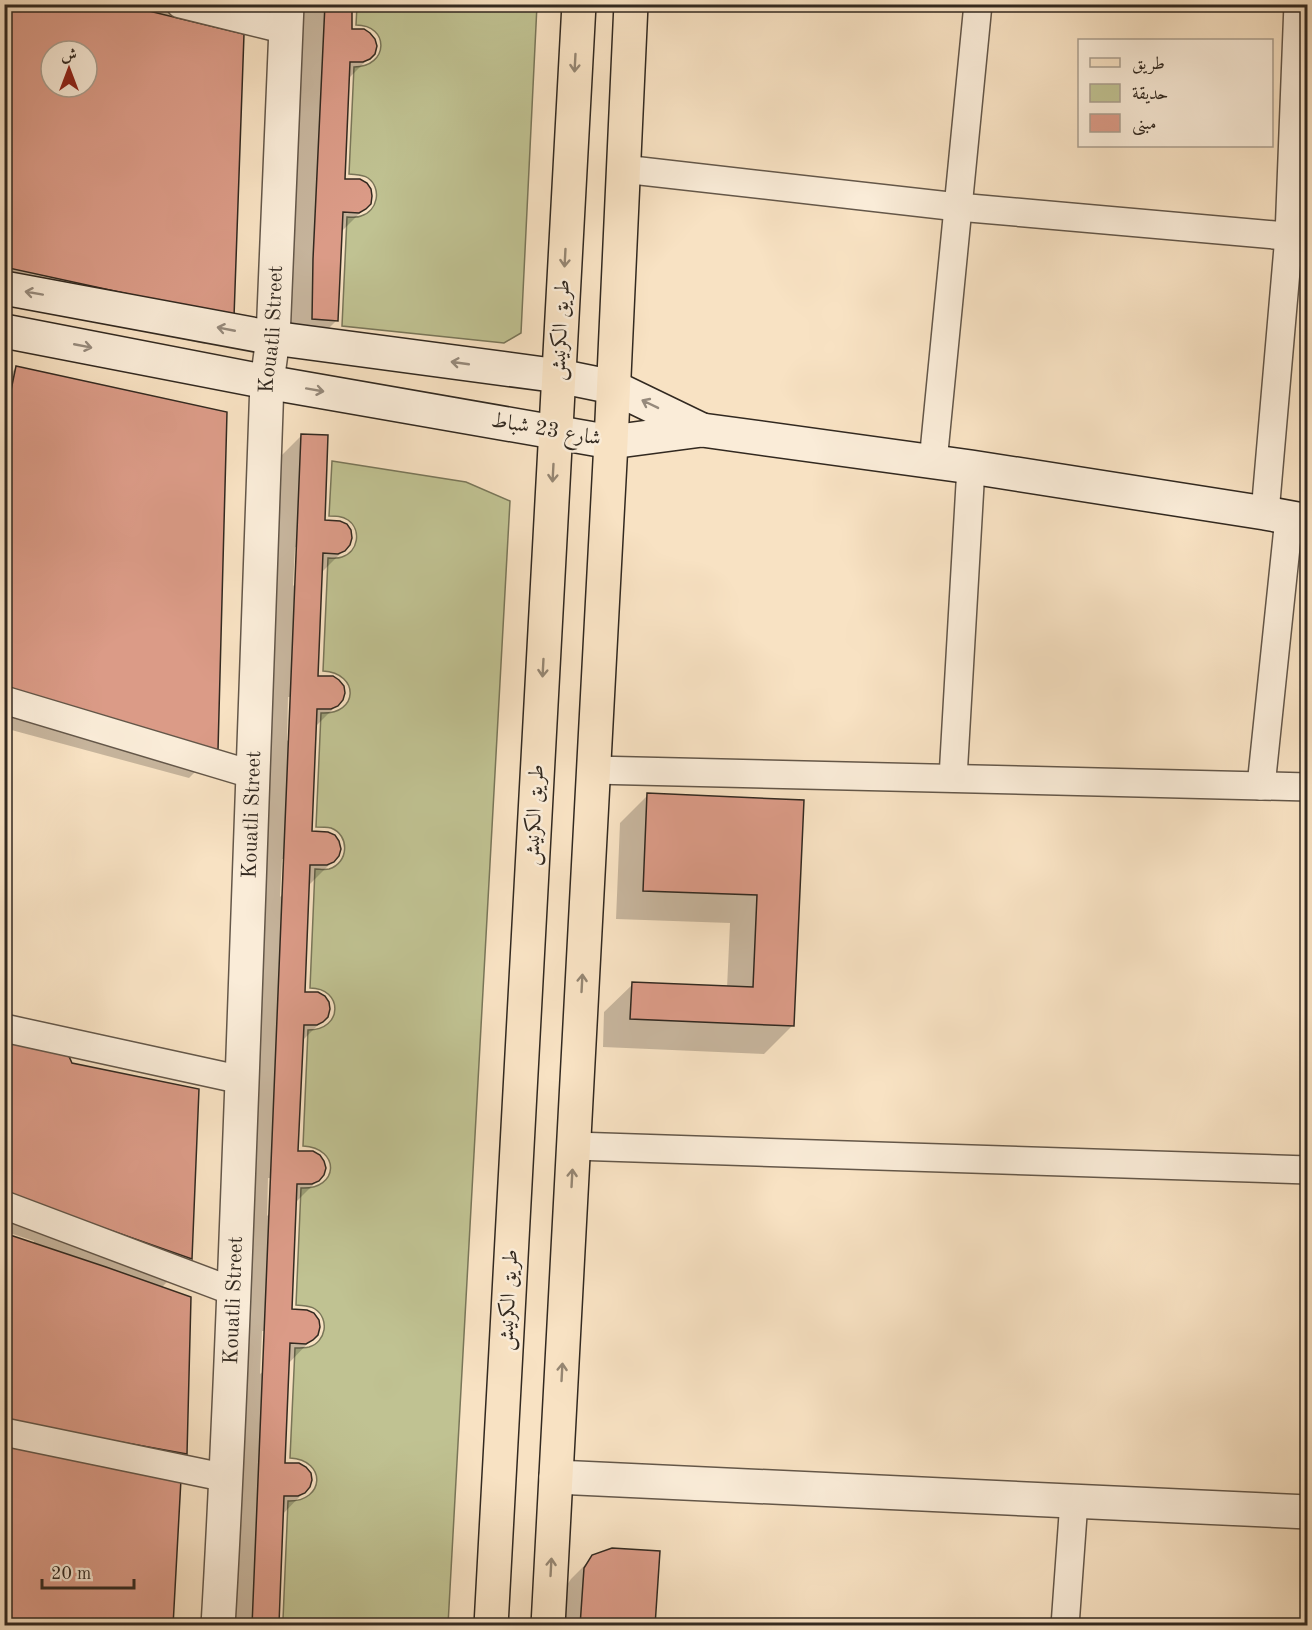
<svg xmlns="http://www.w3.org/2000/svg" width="1312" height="1630" font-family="'Old Standard TT',Amiri,serif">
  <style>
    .green { fill: #c0c292; stroke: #797659; stroke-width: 1.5 }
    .shadow { fill: #0003; fill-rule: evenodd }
    .building { fill: #db9b87; stroke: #322920; stroke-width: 1.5; fill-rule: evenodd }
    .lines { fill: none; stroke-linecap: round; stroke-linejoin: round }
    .minor-casing { stroke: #645749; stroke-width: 30 }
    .tertiary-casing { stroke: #645749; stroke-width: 36 }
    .secondary-casing { stroke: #322920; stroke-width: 36 }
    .primary-casing { stroke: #322920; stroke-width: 36 }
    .minor { stroke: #faecd8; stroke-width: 27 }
    .tertiary { stroke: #faecd8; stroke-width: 33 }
    .secondary { stroke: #faecd8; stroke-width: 33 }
    .primary { stroke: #f8e2c3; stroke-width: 33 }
    .oneway { stroke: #958672 }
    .oneway2 { stroke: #968a7c }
    .labels { text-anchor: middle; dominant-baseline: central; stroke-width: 5; stroke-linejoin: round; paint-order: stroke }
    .street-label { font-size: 21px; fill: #322920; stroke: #faecd8 }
  </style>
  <rect width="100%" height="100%" fill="#f8e2c3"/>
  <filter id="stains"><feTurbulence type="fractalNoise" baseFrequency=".00333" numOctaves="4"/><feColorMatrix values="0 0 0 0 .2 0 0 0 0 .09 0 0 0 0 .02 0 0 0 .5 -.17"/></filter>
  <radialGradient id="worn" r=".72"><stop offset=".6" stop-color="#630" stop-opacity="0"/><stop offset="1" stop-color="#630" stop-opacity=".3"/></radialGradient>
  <g class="green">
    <path d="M 357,5 L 537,5 L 521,333 L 504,343 L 342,326 L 347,217 C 352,217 357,218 361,216 C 378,211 382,188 368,178 C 362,174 356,175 349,174 L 354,67 C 389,67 390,25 356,25 Z"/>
    <path d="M 332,461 L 466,482 L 510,501 L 448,1625 L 305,1626 L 295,1620 L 283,1620 L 288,1501 C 325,1502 327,1460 290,1458 L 295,1348 C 299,1348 305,1348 309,1347 C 326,1342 330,1319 315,1309 C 309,1305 303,1306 296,1305 L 301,1188 C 339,1190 341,1148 303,1146 L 308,1030 C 344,1030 343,988 310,988 L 315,869 C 319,869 325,870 329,869 C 349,863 350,835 331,828 C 326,827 321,827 316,827 L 321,713 C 359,715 360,673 323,671 L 328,558 C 333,558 337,559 342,557 C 358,552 362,530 348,520 C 342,516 336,516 329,516 Z"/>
  </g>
  <g class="shadow">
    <path d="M 4,4 L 240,4 L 216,29 L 233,316 L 205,344 L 4,301 ZM 51,51 L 87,51 L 87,87 L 51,87 Z"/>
    <path d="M 298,4 L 351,4 L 350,31 L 369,58 L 348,79 L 343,180 L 365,208 L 341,232 L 337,320 L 308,349 L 285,347 Z"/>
    <path d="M 16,368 L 217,750 L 189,778 L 4,728 L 4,380 Z"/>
    <path d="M 301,436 L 323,522 L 344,550 L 321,573 L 317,677 L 337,705 L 314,728 L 310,833 L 333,861 L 308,886 L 303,993 L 322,1021 L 301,1042 L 297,1152 L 318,1180 L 295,1203 L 290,1311 L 312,1339 L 288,1364 L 284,1464 L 304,1492 L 282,1515 L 277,1625 L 292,1626 L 225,1626 L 273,464 ZM 295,547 L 298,548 L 296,583 L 293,586 ZM 288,697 L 291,697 L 290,738 L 287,741 ZM 282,859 L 285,859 L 283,894 L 280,897 ZM 268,1178 L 272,1178 L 270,1213 L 267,1216 ZM 262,1331 L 265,1331 L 264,1371 L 260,1374 Z"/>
    <path d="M 648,795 L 802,801 L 793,1025 L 764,1054 L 603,1047 L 604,1012 L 633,984 L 727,988 L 730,923 L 616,919 L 620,823 Z"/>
    <path d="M 4,1041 L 71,1065 L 191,1258 L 161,1288 L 185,1453 L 4,1626 L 4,1235 L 33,1244 L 34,1241 L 4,1231 Z"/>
    <path d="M 593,1557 L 654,1626 L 561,1626 L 563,1591 L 571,1579 Z"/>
  </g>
  <g class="building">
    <path d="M 4,4 L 120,4 L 244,34 L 234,317 L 4,267 ZM 51,51 L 87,51 L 87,87 L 51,87 Z"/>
    <path d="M 325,4 L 352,4 L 352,29 L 364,29 L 370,33 L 375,39 L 377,46 L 375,54 L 370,59 L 363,62 L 350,62 L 345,179 L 360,179 L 367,183 L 371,189 L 372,196 L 371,204 L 366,209 L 359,213 L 343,212 L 338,321 L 312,319 L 313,259 Z"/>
    <path d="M 16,366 L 227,412 L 218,750 L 4,693 L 4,424 Z"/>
    <path d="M 301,434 L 328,435 L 325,520 L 340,521 L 347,524 L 351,530 L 352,538 L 350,545 L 345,551 L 338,554 L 323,553 L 318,676 L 333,676 L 339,680 L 344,686 L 345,693 L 343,700 L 338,706 L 331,709 L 317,709 L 312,831 L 328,832 L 335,835 L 339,841 L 341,849 L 339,856 L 334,862 L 327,865 L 310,865 L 305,992 L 318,992 L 325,996 L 329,1002 L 330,1009 L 328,1017 L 323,1022 L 317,1025 L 304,1025 L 298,1151 L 313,1151 L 320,1155 L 324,1161 L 326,1168 L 324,1175 L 319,1181 L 312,1184 L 297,1184 L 292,1309 L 307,1310 L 314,1313 L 319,1320 L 320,1327 L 318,1335 L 313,1340 L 306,1344 L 290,1343 L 285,1463 L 299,1463 L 306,1467 L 311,1473 L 312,1480 L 310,1487 L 305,1493 L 298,1496 L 284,1496 L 279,1624 L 295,1624 L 297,1626 L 252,1626 Z"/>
    <path d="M 647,793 L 804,800 L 794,1026 L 630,1019 L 632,982 L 753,987 L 757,895 L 643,891 Z"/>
    <path d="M 4,1039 L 67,1052 L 72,1063 L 199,1089 L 192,1259 L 4,1193 Z"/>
    <path d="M 4,1233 L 106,1267 L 191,1297 L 187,1454 L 4,1421 Z"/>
    <path d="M 4,1446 L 181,1479 L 173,1626 L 4,1626 Z"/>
    <path d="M 612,1548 L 660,1551 L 655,1626 L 580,1626 L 584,1568 L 592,1555 Z"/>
  </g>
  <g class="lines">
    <defs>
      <g id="minor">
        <path d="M 180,4 L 286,30"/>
        <path d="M 623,169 L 958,207 L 1308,238"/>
        <path d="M 933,462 L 978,4"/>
        <path d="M 1265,513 L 1289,236 L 1298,4"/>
        <path d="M 4,700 L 254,775"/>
        <path d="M 593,770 L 1308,787"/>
        <path d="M 953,778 L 971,467"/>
        <path d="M 1261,786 L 1289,518"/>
        <path d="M 4,1028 L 242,1080"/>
        <path d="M 574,1146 L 1308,1170"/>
        <path d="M 4,1205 L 235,1292"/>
        <path d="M 4,1432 L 227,1478"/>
        <path d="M 1065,1626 L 1074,1501"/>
      </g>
      <g id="tertiary">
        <path d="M 556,1477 L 1308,1512"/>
        <path id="s1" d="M 218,1626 C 229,1444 235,1263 242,1082 C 251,848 259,615 267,382 L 273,338 L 287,4"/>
      </g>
      <g id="secondary">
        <path d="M 4,288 L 273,338 L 559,376 L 613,387 L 702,430"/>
        <path d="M 4,331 L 267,382 L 611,442 L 702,430 L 971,467 L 1265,513 L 1308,521"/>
      </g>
      <g id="primary">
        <path d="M 491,1626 L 579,4"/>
        <path d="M 548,1626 L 611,442 L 631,4"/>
      </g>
    </defs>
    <use href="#minor" class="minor-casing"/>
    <use href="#tertiary" class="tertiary-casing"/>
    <use href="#secondary" class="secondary-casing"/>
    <use href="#primary" class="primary-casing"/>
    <use href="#minor" class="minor"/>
    <use href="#tertiary" class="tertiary"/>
    <use href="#secondary" class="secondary"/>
    <use href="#primary" class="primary"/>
  </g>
  <defs><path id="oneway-shaft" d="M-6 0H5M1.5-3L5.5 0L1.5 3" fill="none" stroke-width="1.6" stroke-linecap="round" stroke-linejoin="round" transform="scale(1.5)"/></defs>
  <g class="oneway">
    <use href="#oneway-shaft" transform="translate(575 63) rotate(93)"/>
    <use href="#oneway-shaft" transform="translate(565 258) rotate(93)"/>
    <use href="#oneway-shaft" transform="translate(553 473) rotate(93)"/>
    <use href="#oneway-shaft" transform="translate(543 668) rotate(93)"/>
    <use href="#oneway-shaft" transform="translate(582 983) rotate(-87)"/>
    <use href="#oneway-shaft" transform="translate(572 1178) rotate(-87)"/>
    <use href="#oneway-shaft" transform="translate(562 1372) rotate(-87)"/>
    <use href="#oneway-shaft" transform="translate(551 1567) rotate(-87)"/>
  </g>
  <g class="oneway2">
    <use href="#oneway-shaft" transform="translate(34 293) rotate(-170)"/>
    <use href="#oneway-shaft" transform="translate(226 329) rotate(-169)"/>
    <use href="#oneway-shaft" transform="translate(83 346) rotate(11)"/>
    <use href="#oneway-shaft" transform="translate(460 363) rotate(-172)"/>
    <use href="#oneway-shaft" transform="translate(315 390) rotate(10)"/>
    <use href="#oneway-shaft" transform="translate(650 404) rotate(-154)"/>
  </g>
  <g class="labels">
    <g class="street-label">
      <text stroke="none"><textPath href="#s1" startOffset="1298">Kouatli Street</textPath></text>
      <text transform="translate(561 330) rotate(-87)">طريق الكرنيش</text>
      <text transform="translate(546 430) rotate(10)">شارع 23 شباط</text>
      <text stroke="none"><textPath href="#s1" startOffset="812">Kouatli Street</textPath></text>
      <text transform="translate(535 815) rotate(-87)">طريق الكرنيش</text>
      <text transform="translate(509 1300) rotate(-87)">طريق الكرنيش</text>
      <text stroke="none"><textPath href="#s1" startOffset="326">Kouatli Street</textPath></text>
    </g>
  </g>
  <rect width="1312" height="1630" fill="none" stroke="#f8e2c3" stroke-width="24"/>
  <rect x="6" y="6" width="1300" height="1618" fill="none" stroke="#322920" stroke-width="3"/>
  <rect x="12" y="12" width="1288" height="1606" fill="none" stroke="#322920" stroke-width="1.5"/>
  <rect x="1078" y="39" width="195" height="108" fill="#faecd8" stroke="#aa9e8e" stroke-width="1.5"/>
  <rect x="1090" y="58" width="30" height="9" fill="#f8e2c3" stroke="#aa9e8e" stroke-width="1.5"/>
  <text x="1132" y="69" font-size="18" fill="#322920">طريق</text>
  <rect x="1090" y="84" width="30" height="18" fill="#c0c292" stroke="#aa9e8e" stroke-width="1.5"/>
  <text x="1132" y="99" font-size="18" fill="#322920">حديقة</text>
  <rect x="1090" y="114" width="30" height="18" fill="#db9b87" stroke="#aa9e8e" stroke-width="1.5"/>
  <text x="1132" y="129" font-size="18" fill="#322920">مبنى</text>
  <g transform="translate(69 69)"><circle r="28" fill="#faecd8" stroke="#aa9e8e" stroke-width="1.5"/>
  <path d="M0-4.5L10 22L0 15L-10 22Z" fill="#8f2418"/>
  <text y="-9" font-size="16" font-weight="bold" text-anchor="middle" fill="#322920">ش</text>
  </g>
  <path d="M42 1579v9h92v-9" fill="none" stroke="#322920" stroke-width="3"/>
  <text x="51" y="1579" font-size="18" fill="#322920" stroke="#faecd8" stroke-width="4.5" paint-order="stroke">20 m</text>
  <rect width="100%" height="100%" filter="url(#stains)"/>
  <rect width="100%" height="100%" fill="url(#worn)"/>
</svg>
